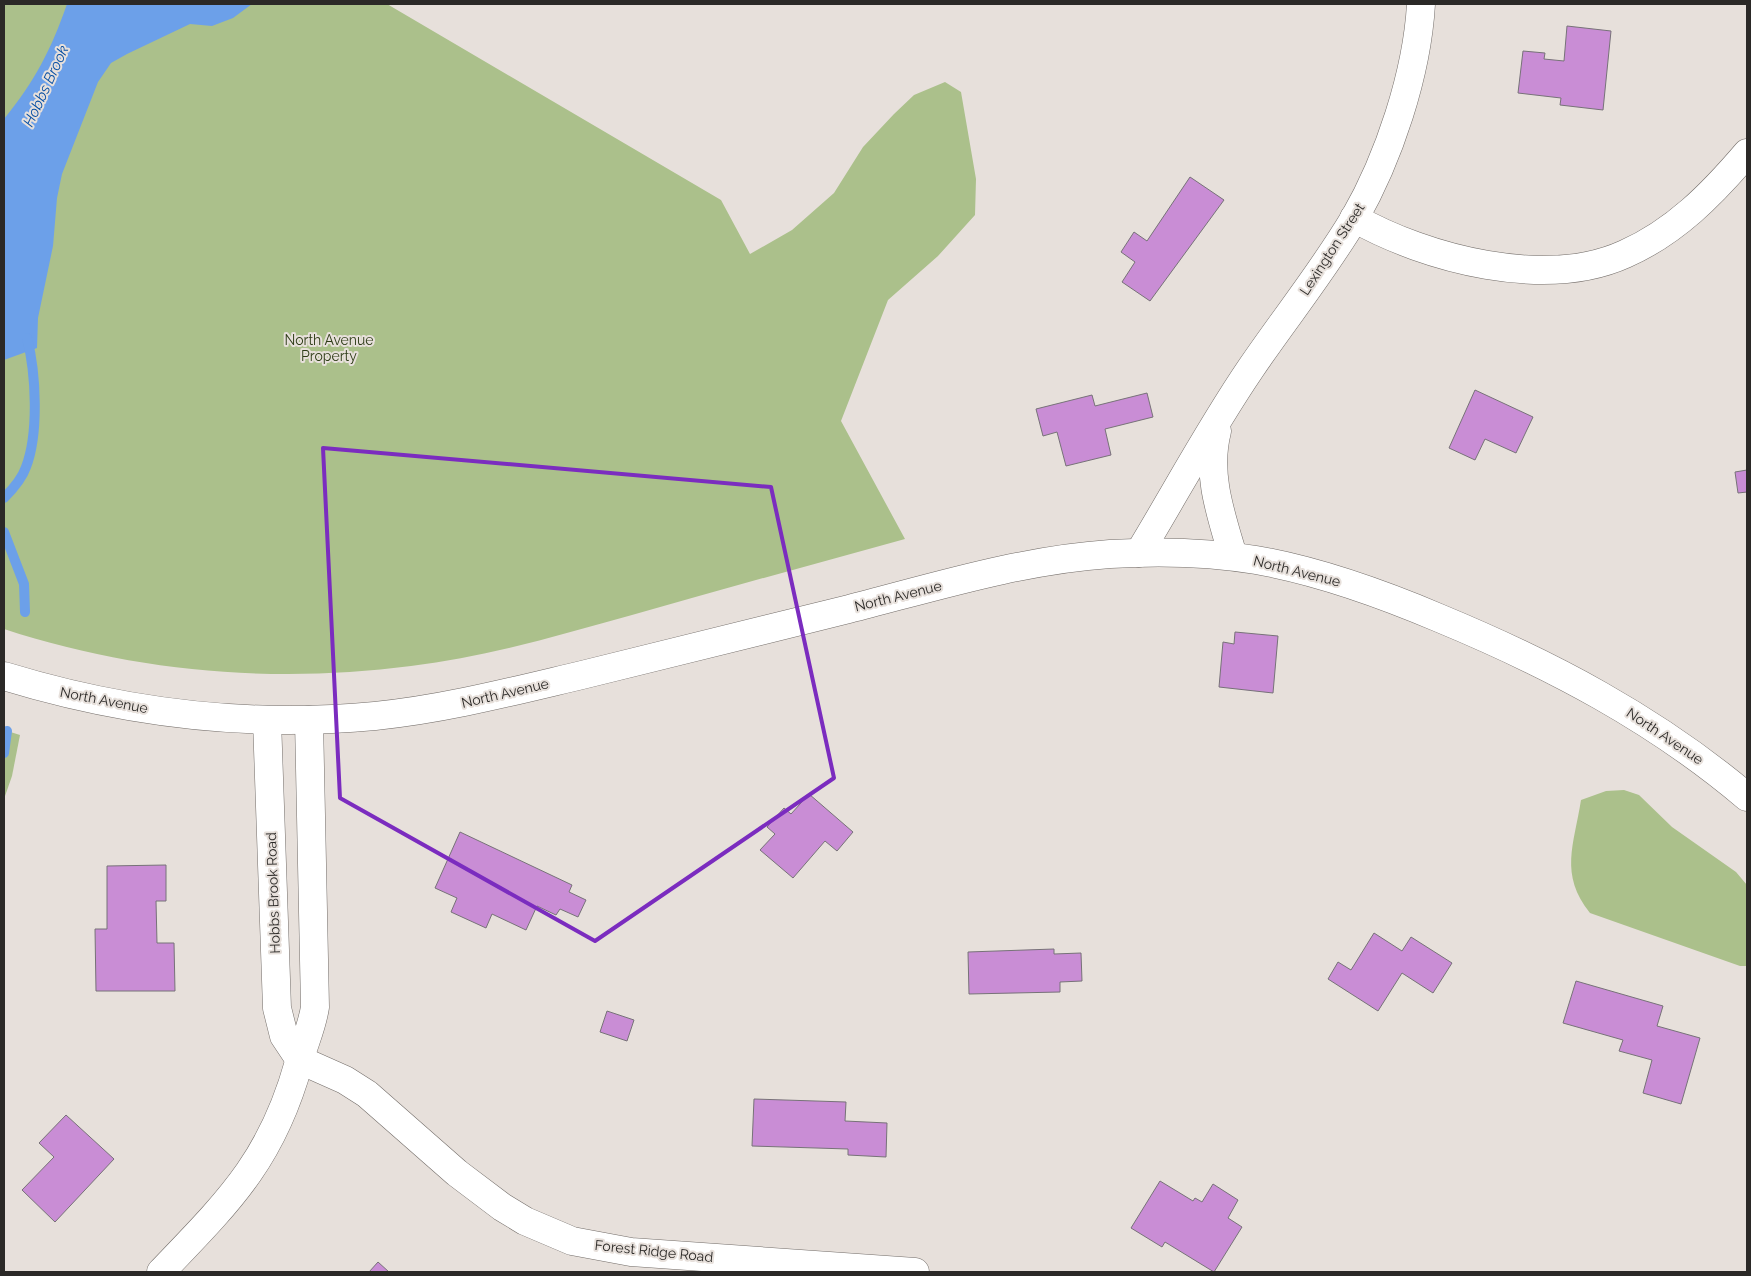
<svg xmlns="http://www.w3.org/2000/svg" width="1751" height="1276" font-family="Raleway,sans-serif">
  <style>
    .green { fill: #abc08b }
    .water { fill: #6ca0e9 }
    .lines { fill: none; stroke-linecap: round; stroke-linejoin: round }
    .stream { stroke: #6ca0e9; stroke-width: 10 }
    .building { fill: #c98dd5; stroke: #777278 }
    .minor-casing { stroke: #736d69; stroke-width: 29 }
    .major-casing { stroke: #736d69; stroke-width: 29 }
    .minor { stroke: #fff; stroke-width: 28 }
    .major { stroke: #fff; stroke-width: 28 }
    .marked { fill: none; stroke: #7b2cbf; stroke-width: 4; stroke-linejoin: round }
    .labels { text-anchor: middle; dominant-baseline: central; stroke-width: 4; stroke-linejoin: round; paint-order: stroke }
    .street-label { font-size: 14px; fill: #2b2927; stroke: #e7e0db }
    .park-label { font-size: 14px; fill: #2e3c17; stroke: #e7e0db }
    .water-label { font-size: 15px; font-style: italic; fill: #064ea3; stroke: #e7e0db }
  </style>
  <rect width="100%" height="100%" fill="#e7e0db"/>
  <g class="green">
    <path d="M 4,4 L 387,4 L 721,200 L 750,254 L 792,230 L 834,193 L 863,147 L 894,114 L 914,95 L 945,82 L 961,92 L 976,179 L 975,215 L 938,256 L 888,300 L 841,421 L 905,539 C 814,564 723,589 632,615 C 560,635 486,657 411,666 C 274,684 135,672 4,629 Z"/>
    <path d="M 4,730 L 20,735 L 12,776 L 4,799 Z"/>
    <path d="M 1624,790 L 1639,795 L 1672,827 L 1736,872 L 1747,885 L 1747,966 L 1740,966 L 1590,913 C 1559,874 1574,845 1581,800 L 1606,791 Z"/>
  </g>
  <path class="water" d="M 67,4 L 252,4 L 233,18 L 212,26 L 190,24 L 127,54 L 111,63 L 98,82 L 62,174 L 57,198 L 53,246 L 38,318 L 37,348 L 4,360 L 4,119 C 35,81 51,50 67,4 Z"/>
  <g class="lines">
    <g class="stream">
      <path d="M 4,498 C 12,490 22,479 26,467 C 39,433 36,373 27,338"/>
      <path d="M 4,532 L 24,584 L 25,612"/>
      <path d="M 4,753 L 7,731"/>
    </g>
  </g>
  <g class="building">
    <path d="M 1567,26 L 1611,31 L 1603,110 L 1560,105 L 1561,98 L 1518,93 L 1523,51 L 1545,53 L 1544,59 L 1564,61 Z"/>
    <path d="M 1190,177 L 1224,200 L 1150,301 L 1122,282 L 1135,262 L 1121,252 L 1134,232 L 1147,241 Z"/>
    <path d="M 1475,390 L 1533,417 L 1516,453 L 1485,439 L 1475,460 L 1449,448 Z"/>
    <path d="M 1147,393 L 1153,417 L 1105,429 L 1111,455 L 1066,466 L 1057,432 L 1043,436 L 1036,409 L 1092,395 L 1095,406 Z"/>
    <path d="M 1747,470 L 1747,492 L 1738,493 L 1735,472 Z"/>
    <path d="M 1235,632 L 1278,636 L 1273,693 L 1219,687 L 1223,642 L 1234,644 Z"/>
    <path d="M 809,794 L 853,832 L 837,851 L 825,841 L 793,878 L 760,850 L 775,834 L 767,827 L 784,808 L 791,814 Z"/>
    <path d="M 460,832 L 572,885 L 569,892 L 586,900 L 578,917 L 560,909 L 556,915 L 537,906 L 526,930 L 492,914 L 486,928 L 451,912 L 457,898 L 435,888 Z"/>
    <path d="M 166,865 L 166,901 L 156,901 L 157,943 L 174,943 L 175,991 L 96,991 L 95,929 L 107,929 L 107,866 Z"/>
    <path d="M 1374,933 L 1402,951 L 1411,937 L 1452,963 L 1433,993 L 1402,973 L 1378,1011 L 1328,979 L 1338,962 L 1351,970 Z"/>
    <path d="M 1054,949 L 1054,954 L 1081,953 L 1082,981 L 1060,982 L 1060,992 L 969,994 L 968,952 Z"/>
    <path d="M 1576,981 L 1663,1006 L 1657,1026 L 1700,1038 L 1681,1104 L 1643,1093 L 1652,1060 L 1619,1051 L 1623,1040 L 1563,1023 Z"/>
    <path d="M 607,1011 L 634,1020 L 627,1041 L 600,1032 Z"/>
    <path d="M 754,1099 L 846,1102 L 845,1121 L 887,1123 L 886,1157 L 848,1155 L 848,1149 L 752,1146 Z"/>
    <path d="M 66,1115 L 114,1159 L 55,1222 L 22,1190 L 54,1157 L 39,1143 Z"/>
    <path d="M 1160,1181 L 1193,1201 L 1195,1198 L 1202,1202 L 1213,1184 L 1238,1200 L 1228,1218 L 1242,1227 L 1214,1272 L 1165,1242 L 1162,1247 L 1131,1228 Z"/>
    <path d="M 378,1262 L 389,1272 L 369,1272 Z"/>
  </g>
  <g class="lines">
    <defs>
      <g id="minor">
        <path d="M 1354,218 C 1426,259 1546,290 1625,254 C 1675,232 1712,194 1747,153"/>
        <path d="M 1217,431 C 1206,474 1221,515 1233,556"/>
        <path d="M 1139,553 C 1176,492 1210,428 1251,368 C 1285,318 1323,271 1354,219 C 1389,158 1417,74 1421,4"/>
        <path d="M 267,720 L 277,1008 L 284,1036 L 300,1060"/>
        <path d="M 300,1060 L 345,1080 L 367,1094 L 457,1173 L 502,1207 L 525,1221 L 572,1241 L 631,1252 L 915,1272"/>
        <path d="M 161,1272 C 229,1201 272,1160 299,1062 C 304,1043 312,1027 315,1007 L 309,720"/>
      </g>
      <path id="major" d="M 4,676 C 125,713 249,728 375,716 C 445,709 514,691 582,675 C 671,653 760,631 849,609 C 935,587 1021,560 1110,554 C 1158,551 1208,552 1256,560 C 1319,571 1380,593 1439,618 C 1550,664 1655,719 1747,797"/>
    </defs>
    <use href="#minor" class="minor-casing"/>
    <use href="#major" class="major-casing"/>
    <use href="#minor" class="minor"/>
    <use href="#major" class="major"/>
  </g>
  <path class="marked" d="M 323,448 L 771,487 L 834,778 L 595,941 L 340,798 Z"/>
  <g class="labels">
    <g class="street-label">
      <text transform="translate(1332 249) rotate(-57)">Lexington Street</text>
      <text transform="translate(1297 571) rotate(14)">North Avenue</text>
      <text transform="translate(898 596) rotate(-14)">North Avenue</text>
      <text transform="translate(505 693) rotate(-13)">North Avenue</text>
      <text transform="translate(104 700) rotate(11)">North Avenue</text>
      <text transform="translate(1665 736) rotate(34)">North Avenue</text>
      <text transform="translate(273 893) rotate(-92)">Hobbs Brook Road</text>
      <text transform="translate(654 1251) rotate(6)">Forest Ridge Road</text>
    </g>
    <g class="park-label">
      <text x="329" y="340">North Avenue<tspan x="329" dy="16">Property</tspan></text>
    </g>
    <g class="water-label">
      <text transform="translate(46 86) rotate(-65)">Hobbs Brook</text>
    </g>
  </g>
  <rect width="1751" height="1276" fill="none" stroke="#2b2927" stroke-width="10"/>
</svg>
